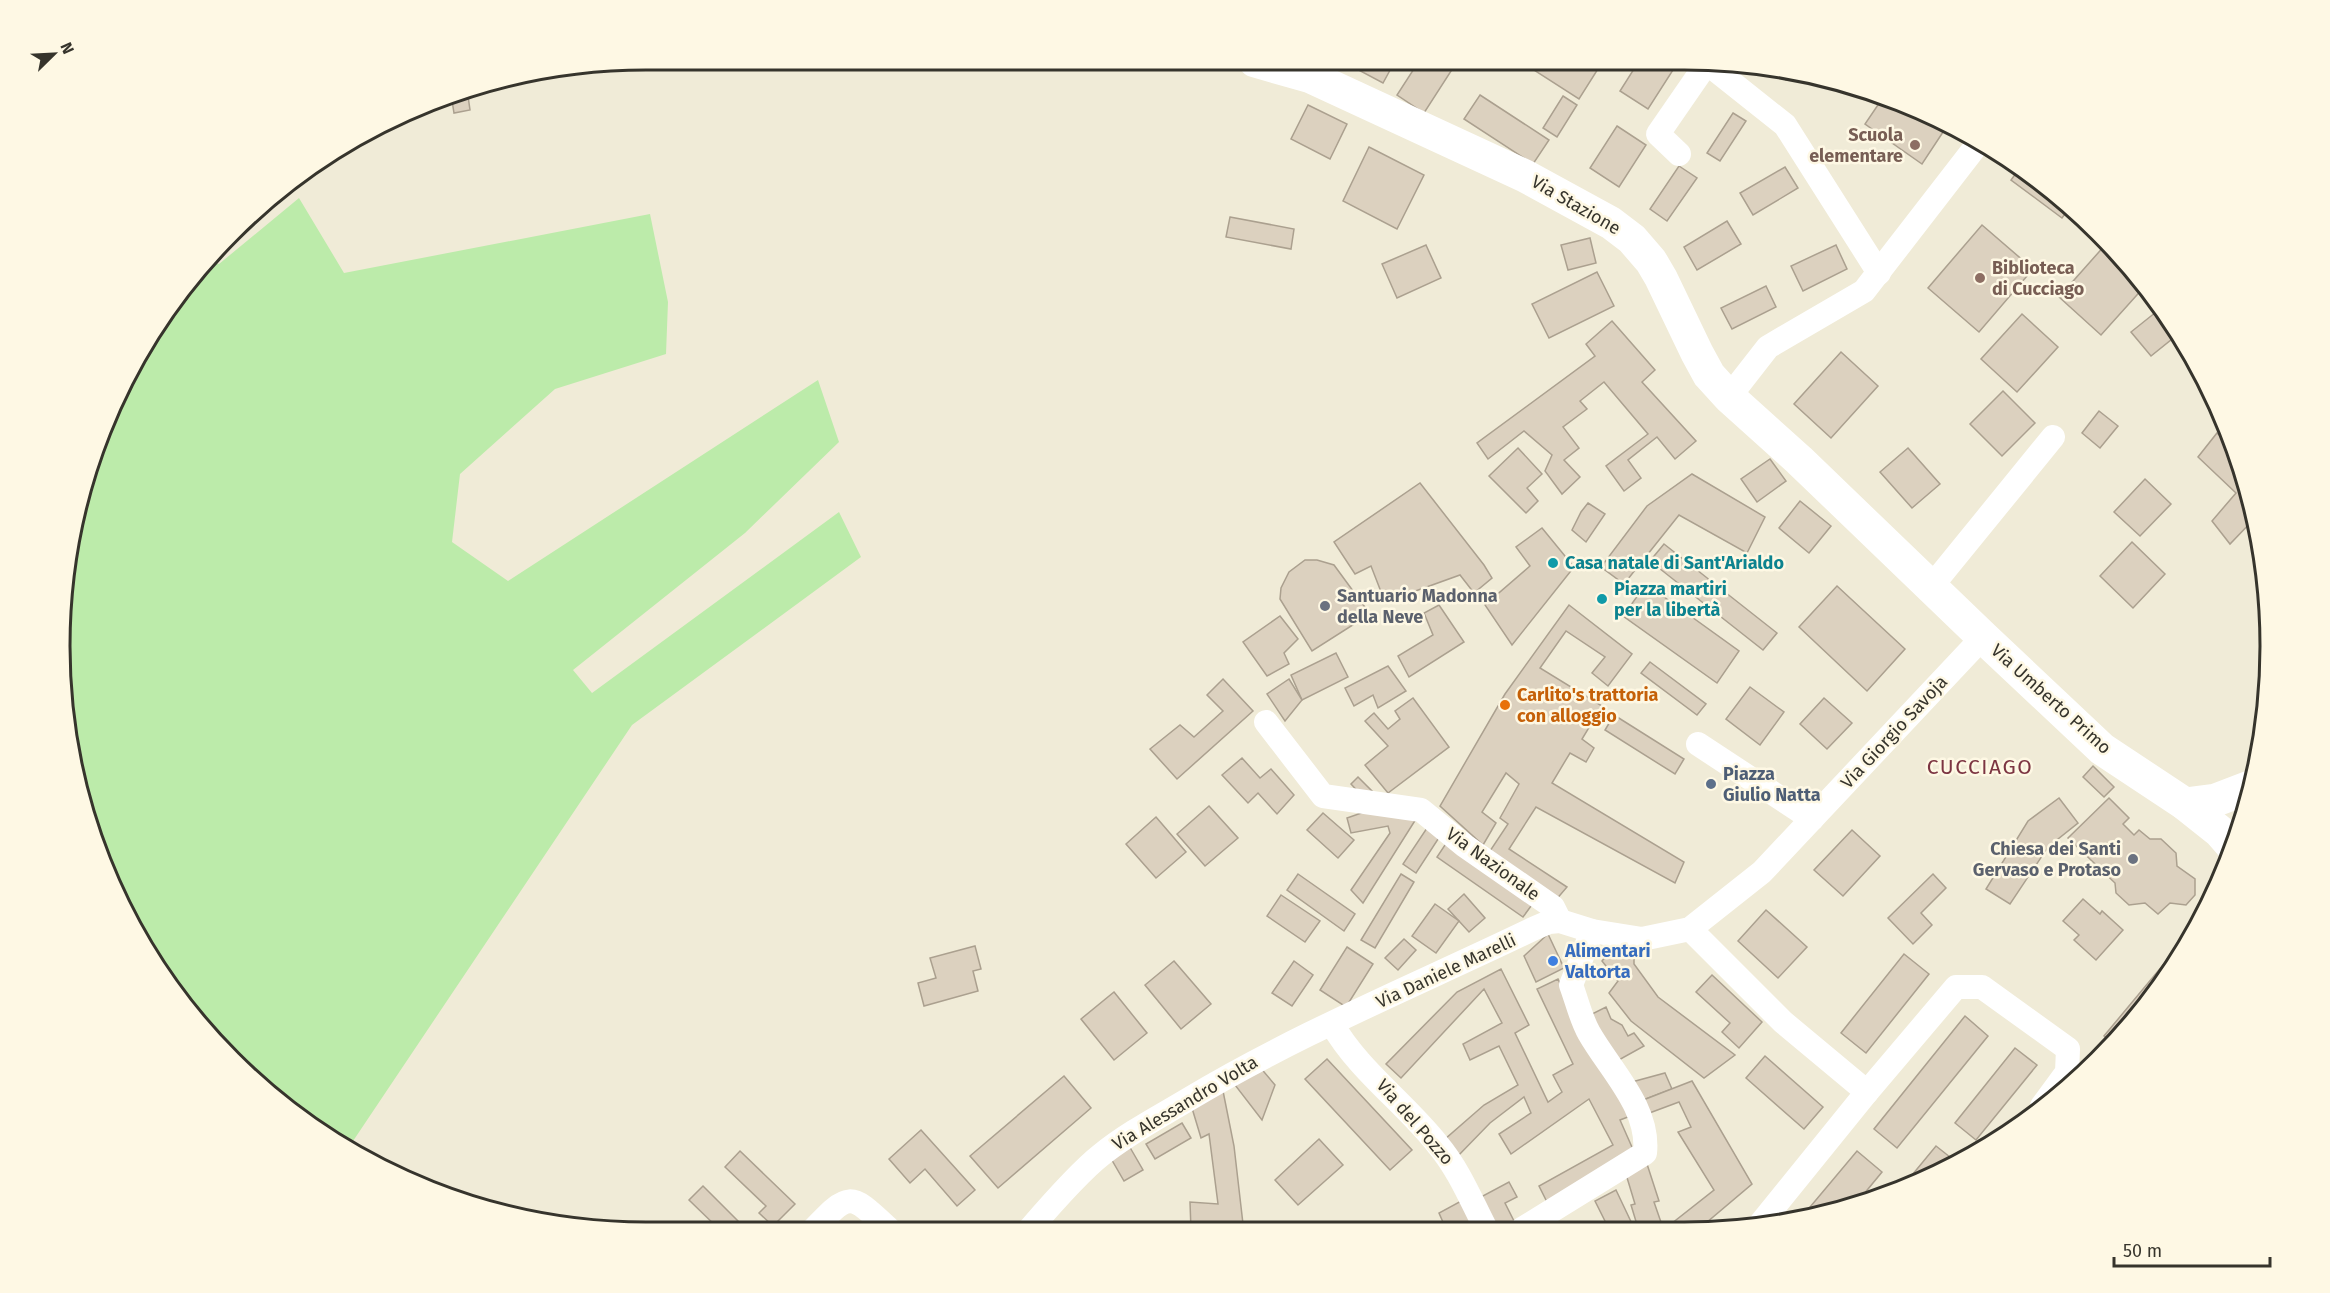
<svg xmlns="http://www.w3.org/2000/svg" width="2330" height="1293" font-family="'Fira Sans',sans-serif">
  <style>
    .green { fill: #bcebaa }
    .building { fill: #dcd1bf; stroke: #aba08f; stroke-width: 1.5 }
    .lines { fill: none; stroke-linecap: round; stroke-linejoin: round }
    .street { stroke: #fff; stroke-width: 24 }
    .secondary { stroke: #fff; stroke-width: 33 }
    .education-dot { fill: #8d6e63; stroke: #fef8e4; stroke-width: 2 }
    .culture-dot { fill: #0f9aa8; stroke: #fef8e4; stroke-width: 2 }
    .worship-dot { fill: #6b7280; stroke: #fef8e4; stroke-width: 2 }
    .food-dot { fill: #e8710a; stroke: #fef8e4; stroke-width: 2 }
    .service-dot { fill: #5c6f8a; stroke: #fef8e4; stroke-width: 2 }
    .shop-dot { fill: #3f7fe0; stroke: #fef8e4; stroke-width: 2 }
    .labels { text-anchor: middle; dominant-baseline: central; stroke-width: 5; stroke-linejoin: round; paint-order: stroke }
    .education-label { font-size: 18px; font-weight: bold; fill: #785e54; stroke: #fef8e4; text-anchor: end }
    .street-label { font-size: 18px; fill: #36342c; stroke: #fef8e4 }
    .culture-label { font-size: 18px; font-weight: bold; fill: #0d838f; stroke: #fef8e4; text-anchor: start }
    .worship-label { font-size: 18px; font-weight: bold; fill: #5b616d; stroke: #fef8e4; text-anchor: start }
    .food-label { font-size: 18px; font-weight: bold; fill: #c56008; stroke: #fef8e4; text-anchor: start }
    .service-label { font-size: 18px; font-weight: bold; fill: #4e5e75; stroke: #fef8e4; text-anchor: start }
    .shop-label { font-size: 18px; font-weight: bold; fill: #366cbe; stroke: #fef8e4; text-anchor: start }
    .quarter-label { font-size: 21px; letter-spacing: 1.5px; fill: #7c3542; stroke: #fef8e4 }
    .rim { fill: none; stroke: #36342c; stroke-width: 3 }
  </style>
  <rect width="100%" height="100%" fill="#f0ebd7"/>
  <path class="green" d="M 299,198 L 344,273 L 650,214 L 668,302 L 666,354 L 555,389 L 460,474 L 452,542 L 508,581 L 818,380 L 839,442 L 745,533 L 573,670 L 592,693 L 839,512 L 861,557 L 632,725 L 347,1150 L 289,1112 L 206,1033 L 159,972 L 105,871 L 80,798 L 61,685 L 61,608 L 80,495 L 105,422 L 159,321 L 205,260 L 219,264 Z"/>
  <g class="building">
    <path d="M 1354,61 L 1395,61 L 1383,83 L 1351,66 Z"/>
    <path d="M 1419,61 L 1442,61 L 1453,68 L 1424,113 L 1397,95 Z"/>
    <path d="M 1520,61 L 1603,61 L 1579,99 Z"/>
    <path d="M 1639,61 L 1659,61 L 1673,70 L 1648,109 L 1620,91 Z"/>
    <path d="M 1770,69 L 1791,73 L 1786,80 Z"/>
    <path d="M 467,89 L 470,110 L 454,113 L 451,94 Z"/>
    <path d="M 1480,95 L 1549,140 L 1533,164 L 1464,119 Z"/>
    <path d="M 1563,96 L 1577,105 L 1557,137 L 1543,128 Z"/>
    <path d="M 1882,99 L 1947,126 L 1922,164 L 1865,124 Z"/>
    <path d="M 1308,105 L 1347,124 L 1330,159 L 1291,139 Z"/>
    <path d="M 1733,113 L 1746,121 L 1720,161 L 1707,153 Z"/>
    <path d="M 1617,126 L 1646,145 L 1619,187 L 1590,168 Z"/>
    <path d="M 1369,147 L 1424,175 L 1397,229 L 1343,201 Z"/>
    <path d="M 1679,166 L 1697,178 L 1667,221 L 1650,209 Z"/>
    <path d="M 1785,167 L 1798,188 L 1753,215 L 1740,193 Z"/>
    <path d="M 2019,169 L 2071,206 L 2062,218 L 2011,180 Z"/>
    <path d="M 1230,217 L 1294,229 L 1291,249 L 1226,237 Z"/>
    <path d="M 1727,221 L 1741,244 L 1697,270 L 1684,247 Z"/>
    <path d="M 1982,225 L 2033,269 L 1979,332 L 1928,288 Z"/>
    <path d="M 1590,238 L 1596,263 L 1568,270 L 1561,245 Z"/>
    <path d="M 2106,244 L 2145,286 L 2101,335 L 2059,297 Z"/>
    <path d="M 1426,245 L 1441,278 L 1397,298 L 1382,264 Z"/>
    <path d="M 1836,245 L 1847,269 L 1803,291 L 1791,266 Z"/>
    <path d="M 1597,272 L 1614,306 L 1549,338 L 1532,304 Z"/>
    <path d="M 1766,286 L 1776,307 L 1732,329 L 1721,308 Z"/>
    <path d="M 2161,308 L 2177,335 L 2151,356 L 2131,332 Z"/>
    <path d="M 2022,314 L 2058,347 L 2017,392 L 1981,359 Z"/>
    <path d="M 1612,321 L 1655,370 L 1642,382 L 1696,441 L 1675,459 L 1657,437 L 1628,460 L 1641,478 L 1624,491 L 1606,466 L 1648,434 L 1604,382 L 1580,401 L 1587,409 L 1563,427 L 1579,448 L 1564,460 L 1580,477 L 1562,494 L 1545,471 L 1552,455 L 1524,431 L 1488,459 L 1477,443 L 1595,356 L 1586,344 Z"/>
    <path d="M 1841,352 L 1878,386 L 1831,438 L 1794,404 Z"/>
    <path d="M 2003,391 L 2035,423 L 2002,456 L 1970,424 Z"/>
    <path d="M 2099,411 L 2118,426 L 2100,448 L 2082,433 Z"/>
    <path d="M 2217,433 L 2233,449 L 2250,494 L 2254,519 L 2230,544 L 2212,521 L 2236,493 L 2198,457 Z"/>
    <path d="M 1518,448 L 1542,474 L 1527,488 L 1538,501 L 1526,513 L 1489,476 Z"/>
    <path d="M 1908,448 L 1940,484 L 1912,508 L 1880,472 Z"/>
    <path d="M 1770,459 L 1786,481 L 1757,502 L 1741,479 Z"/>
    <path d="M 1692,474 L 1765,517 L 1747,553 L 1679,515 L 1624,584 L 1601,567 L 1647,506 Z"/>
    <path d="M 2145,479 L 2171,504 L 2140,536 L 2114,512 Z"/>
    <path d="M 1420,483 L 1484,565 L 1492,578 L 1474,593 L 1460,575 L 1385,602 L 1371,566 L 1355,574 L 1334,542 Z"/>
    <path d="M 1800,501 L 1831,526 L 1809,553 L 1779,528 Z"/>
    <path d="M 1588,503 L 1605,514 L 1586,542 L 1572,530 L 1581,512 Z"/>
    <path d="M 1542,528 L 1574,567 L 1512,645 L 1485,605 L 1530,566 L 1516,547 Z"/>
    <path d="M 2132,542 L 2165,574 L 2133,608 L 2100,576 Z"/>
    <path d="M 1664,544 L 1777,633 L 1763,650 L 1650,561 Z"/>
    <path d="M 1305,560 L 1317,560 L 1334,565 L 1370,614 L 1312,651 L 1280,599 L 1281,588 L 1289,572 Z"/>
    <path d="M 1646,584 L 1739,651 L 1717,683 L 1623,616 Z"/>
    <path d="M 1837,586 L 1905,649 L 1867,691 L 1799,627 Z"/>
    <path d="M 1439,605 L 1464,642 L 1409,677 L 1398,656 L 1433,635 L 1424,613 Z"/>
    <path d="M 1569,605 L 1632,654 L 1608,686 L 1592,673 L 1605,657 L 1566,631 L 1540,668 L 1602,706 L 1582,739 L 1594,748 L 1586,762 L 1570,753 L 1552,783 L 1684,862 L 1675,883 L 1536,807 L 1509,849 L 1567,887 L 1555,901 L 1486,857 L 1508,824 L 1500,818 L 1519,784 L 1506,773 L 1482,812 L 1496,823 L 1483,845 L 1440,806 L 1505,694 Z"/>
    <path d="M 1280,616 L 1298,639 L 1284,653 L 1289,664 L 1267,676 L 1243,642 Z"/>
    <path d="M 1336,653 L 1348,677 L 1302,700 L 1291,675 Z"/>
    <path d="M 1650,662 L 1706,704 L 1697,715 L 1641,673 Z"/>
    <path d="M 1388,666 L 1406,691 L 1378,708 L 1373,695 L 1354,706 L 1345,688 Z"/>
    <path d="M 1223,679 L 1253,711 L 1177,779 L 1150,749 L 1180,725 L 1194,737 L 1223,711 L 1207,695 Z"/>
    <path d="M 1289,679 L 1302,700 L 1285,721 L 1267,694 Z"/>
    <path d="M 1750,687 L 1784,712 L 1760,745 L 1726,719 Z"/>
    <path d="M 1413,698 L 1449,747 L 1388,793 L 1365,765 L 1388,746 L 1365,721 L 1374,713 L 1388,729 L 1400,719 L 1395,711 Z"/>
    <path d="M 1824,698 L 1852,723 L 1827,749 L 1800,724 Z"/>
    <path d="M 1614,715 L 1684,759 L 1675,774 L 1605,730 Z"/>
    <path d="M 1242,758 L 1260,778 L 1271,769 L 1294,795 L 1277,814 L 1258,793 L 1248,803 L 1222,775 Z"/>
    <path d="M 2093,766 L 2114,787 L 2104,797 L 2083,777 Z"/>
    <path d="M 1358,777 L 1372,791 L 1364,798 L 1351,784 Z"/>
    <path d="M 2059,798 L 2078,823 L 2048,847 L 2010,904 L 1986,889 L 2028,821 Z"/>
    <path d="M 2109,798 L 2129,818 L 2123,824 L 2134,835 L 2139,830 L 2150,839 L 2161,839 L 2176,853 L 2177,866 L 2195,879 L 2195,895 L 2186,905 L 2170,903 L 2158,914 L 2145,903 L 2129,905 L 2116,893 L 2115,883 L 2068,838 Z"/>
    <path d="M 1209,806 L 1238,838 L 1205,866 L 1177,834 Z"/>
    <path d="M 1367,811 L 1416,819 L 1363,903 L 1351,890 L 1390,833 L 1388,826 L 1351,833 L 1347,818 Z"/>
    <path d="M 1323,813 L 1354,840 L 1338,858 L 1307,830 Z"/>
    <path d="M 1156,817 L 1186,852 L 1156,878 L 1126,844 Z"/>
    <path d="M 1429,825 L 1442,833 L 1416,873 L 1403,864 Z"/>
    <path d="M 1852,830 L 1880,856 L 1843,896 L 1814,870 Z"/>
    <path d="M 1447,842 L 1534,902 L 1523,917 L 1437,857 Z"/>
    <path d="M 1298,874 L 1355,914 L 1344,931 L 1287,890 Z"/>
    <path d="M 1401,874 L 1414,882 L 1375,948 L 1361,940 Z"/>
    <path d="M 1933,874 L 1946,888 L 1921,913 L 1932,925 L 1913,944 L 1888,918 Z"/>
    <path d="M 1464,894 L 1485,918 L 1469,932 L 1448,909 Z"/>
    <path d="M 1281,895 L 1320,921 L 1305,942 L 1267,916 Z"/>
    <path d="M 2083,899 L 2100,914 L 2102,911 L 2123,930 L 2096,960 L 2074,940 L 2079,935 L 2063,921 Z"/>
    <path d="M 1435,904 L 1459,921 L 1436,953 L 1412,936 Z"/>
    <path d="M 1766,910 L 1807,947 L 1778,978 L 1738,941 Z"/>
    <path d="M 2198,923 L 2192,939 L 2124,1033 L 2113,1043 L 2104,1036 Z"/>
    <path d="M 1548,934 L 1564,968 L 1536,982 L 1524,956 Z"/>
    <path d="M 1404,939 L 1416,950 L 1398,970 L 1385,958 Z"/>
    <path d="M 1615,945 L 1634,955 L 1634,964 L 1658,997 L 1735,1055 L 1704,1078 L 1631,1021 L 1609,993 L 1618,981 L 1602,961 Z"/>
    <path d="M 975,946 L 981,969 L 973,971 L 978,991 L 924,1006 L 918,983 L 936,978 L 930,958 Z"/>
    <path d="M 1347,947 L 1373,964 L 1346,1007 L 1320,990 Z"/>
    <path d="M 1904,954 L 1929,974 L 1866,1053 L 1841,1033 Z"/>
    <path d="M 1174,961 L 1211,1004 L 1181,1029 L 1145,985 Z"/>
    <path d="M 1294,961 L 1313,975 L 1292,1006 L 1272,993 Z"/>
    <path d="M 1501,969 L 1529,1025 L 1515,1033 L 1548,1102 L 1562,1092 L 1553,1075 L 1573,1064 L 1537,989 L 1558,979 L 1583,1036 L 1636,1114 L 1620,1120 L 1635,1154 L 1548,1204 L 1539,1186 L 1613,1145 L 1589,1099 L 1511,1154 L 1499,1134 L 1531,1113 L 1524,1097 L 1490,1123 L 1455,1159 L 1444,1140 L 1484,1105 L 1518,1085 L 1499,1046 L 1470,1060 L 1463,1044 L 1502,1023 L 1484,989 L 1401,1078 L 1386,1064 L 1457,992 Z"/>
    <path d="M 1712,975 L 1762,1022 L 1739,1048 L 1722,1032 L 1730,1023 L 1696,992 Z"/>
    <path d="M 1114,992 L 1147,1033 L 1114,1060 L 1081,1019 Z"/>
    <path d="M 1606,1007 L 1611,1019 L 1622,1025 L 1628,1036 L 1634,1033 L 1644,1046 L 1617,1061 L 1590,1015 Z"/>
    <path d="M 1965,1016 L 1988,1036 L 1897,1148 L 1874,1129 Z"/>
    <path d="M 2015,1048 L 2037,1065 L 1976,1140 L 1955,1123 Z"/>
    <path d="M 1765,1056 L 1823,1107 L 1804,1129 L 1746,1078 Z"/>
    <path d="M 1327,1059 L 1412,1150 L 1390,1170 L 1305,1079 Z"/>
    <path d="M 1259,1066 L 1275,1085 L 1262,1120 L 1235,1085 Z"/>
    <path d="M 1665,1073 L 1672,1089 L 1638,1102 L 1628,1083 Z"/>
    <path d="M 1064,1076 L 1091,1108 L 998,1188 L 970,1156 Z"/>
    <path d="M 1692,1081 L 1752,1184 L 1700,1228 L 1676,1228 L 1671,1224 L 1714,1190 L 1678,1132 L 1691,1127 L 1679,1102 L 1644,1115 L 1638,1102 Z"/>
    <path d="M 1223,1091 L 1234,1146 L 1243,1224 L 1230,1227 L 1231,1230 L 1191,1230 L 1190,1202 L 1218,1204 L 1209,1134 L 1201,1138 L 1192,1108 Z"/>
    <path d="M 1182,1123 L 1191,1138 L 1155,1159 L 1146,1144 Z"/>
    <path d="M 921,1130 L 975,1190 L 957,1206 L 925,1169 L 910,1183 L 889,1159 Z"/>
    <path d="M 1319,1139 L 1343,1165 L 1298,1205 L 1275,1180 Z"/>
    <path d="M 1128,1144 L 1143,1170 L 1124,1181 L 1109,1155 Z"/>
    <path d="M 1936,1146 L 1955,1161 L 1903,1186 Z"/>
    <path d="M 740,1151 L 795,1204 L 773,1226 L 759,1213 L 766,1206 L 725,1167 Z"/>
    <path d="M 1857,1151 L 1882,1172 L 1854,1206 L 1800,1219 Z"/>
    <path d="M 1647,1164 L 1659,1201 L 1654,1202 L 1663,1228 L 1638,1228 L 1631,1205 L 1635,1204 L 1625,1171 Z"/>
    <path d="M 1509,1182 L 1517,1197 L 1505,1203 L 1515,1223 L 1505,1229 L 1495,1229 L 1479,1198 Z"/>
    <path d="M 703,1186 L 748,1231 L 721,1231 L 689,1200 Z"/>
    <path d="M 1616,1190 L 1634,1228 L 1609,1229 L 1595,1201 Z"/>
    <path d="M 1463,1200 L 1477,1229 L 1446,1229 L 1439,1213 Z"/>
  </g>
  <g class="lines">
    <g class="street">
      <path d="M 1708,61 L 1707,63 L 1785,125 L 1879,273"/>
      <path d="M 1679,154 L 1658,134 L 1707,63"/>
      <path d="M 1729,397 L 1768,347 L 1864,291 L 1980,141"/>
      <path d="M 1931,587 L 2053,437"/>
      <path d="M 1266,722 L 1323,796 L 1421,810 L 1465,846 L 1553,907 L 1560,921"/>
      <path d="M 1698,744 L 1812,819"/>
      <path d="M 1690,929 L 1783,1022 L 1867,1092"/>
      <path d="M 1332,1024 C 1358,1070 1405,1103 1438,1145 C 1459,1170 1471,1200 1486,1229"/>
      <path d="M 1757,1228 L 1867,1092 L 1956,987 L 1982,987 L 2068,1049 L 2067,1072 L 2042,1106"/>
      <path d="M 1522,1229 L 1645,1153 C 1650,1108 1610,1070 1589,1033 C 1581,1019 1577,1001 1571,985 L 1592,931"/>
      <path d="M 1029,1230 C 1048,1208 1078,1173 1101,1155 C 1128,1133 1159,1117 1189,1099 C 1299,1033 1419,984 1535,928 L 1549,922 L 1560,921 L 1592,931 L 1642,939 L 1690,929 L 1762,872 L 1983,637"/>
      <path d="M 812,1231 C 851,1190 850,1193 891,1231"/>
    </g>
    <g class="secondary">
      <path d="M 1255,61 L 1311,77 L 1525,176 L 1611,223 L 1632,239 L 1651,261 L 1661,278 L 1697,353 L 1709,375 L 1729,397 L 1799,460 L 1983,637 L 2102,749 L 2185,804 L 2219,831 L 2233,847"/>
      <path d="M 2185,804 L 2216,800 L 2250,787"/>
    </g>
  </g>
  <g class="education-dot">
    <circle cx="1915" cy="145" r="6"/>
    <circle cx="1980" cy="278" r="6"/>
  </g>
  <g class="culture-dot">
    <circle cx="1553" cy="563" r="6"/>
    <circle cx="1602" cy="599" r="6"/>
  </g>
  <g class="worship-dot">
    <circle cx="1325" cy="606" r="6"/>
    <circle cx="2133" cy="859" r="6"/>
  </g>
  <circle class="food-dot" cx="1505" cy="705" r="6"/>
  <circle class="service-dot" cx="1711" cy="784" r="6"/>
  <circle class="shop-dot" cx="1553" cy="961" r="6"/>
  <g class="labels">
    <g class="education-label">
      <text x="1903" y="135">Scuola<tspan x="1903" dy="21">elementare</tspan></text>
      <text x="1992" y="268" text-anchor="start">Biblioteca<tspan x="1992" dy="21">di Cucciago</tspan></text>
    </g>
    <g class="street-label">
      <text transform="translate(1576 205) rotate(30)">Via Stazione</text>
      <text transform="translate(2051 699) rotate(42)">Via Umberto Primo</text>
      <text transform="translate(1894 732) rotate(-47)">Via Giorgio Savoja</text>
      <text transform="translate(1493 864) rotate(36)">Via Nazionale</text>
      <text transform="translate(1446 971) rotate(-25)">Via Daniele Marelli</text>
      <text transform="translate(1185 1103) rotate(-31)">Via Alessandro Volta</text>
      <text transform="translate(1415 1122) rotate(49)">Via del Pozzo</text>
    </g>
    <g class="culture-label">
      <text x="1565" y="563">Casa natale di Sant'Arialdo</text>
      <text x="1614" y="589">Piazza martiri<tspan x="1614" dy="21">per la libertà</tspan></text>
    </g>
    <g class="worship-label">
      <text x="1337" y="596">Santuario Madonna<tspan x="1337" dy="21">della Neve</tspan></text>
      <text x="2121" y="849" text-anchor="end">Chiesa dei Santi<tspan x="2121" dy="21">Gervaso e Protaso</tspan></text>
    </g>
    <g class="food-label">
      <text x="1517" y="695">Carlito's trattoria<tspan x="1517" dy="21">con alloggio</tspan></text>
    </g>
    <g class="service-label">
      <text x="1723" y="774">Piazza<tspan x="1723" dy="21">Giulio Natta</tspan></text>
    </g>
    <g class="shop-label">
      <text x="1565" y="951">Alimentari<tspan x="1565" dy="21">Valtorta</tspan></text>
    </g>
    <g class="quarter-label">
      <text x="1980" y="767">CUCCIAGO</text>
    </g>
  </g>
  <path d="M0 0H2330V1293H0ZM646 70H1684A576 576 0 0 1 2260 646V646A576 576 0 0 1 1684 1222H646A576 576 0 0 1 70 646V646A576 576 0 0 1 646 70Z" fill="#fef8e4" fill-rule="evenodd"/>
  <path class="rim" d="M646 70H1684A576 576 0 0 1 2260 646V646A576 576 0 0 1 1684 1222H646A576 576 0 0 1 70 646V646A576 576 0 0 1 646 70Z"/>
  <g transform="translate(54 54) rotate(66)" stroke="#fef8e4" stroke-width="4.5" paint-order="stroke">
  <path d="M0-4.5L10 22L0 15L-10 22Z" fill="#36342c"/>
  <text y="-9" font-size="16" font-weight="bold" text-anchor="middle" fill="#36342c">N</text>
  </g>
  <path d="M2114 1257v9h156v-9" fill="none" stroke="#36342c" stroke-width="3"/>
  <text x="2123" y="1257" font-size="18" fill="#36342c" stroke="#fef8e4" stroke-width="4.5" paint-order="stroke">50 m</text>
</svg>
